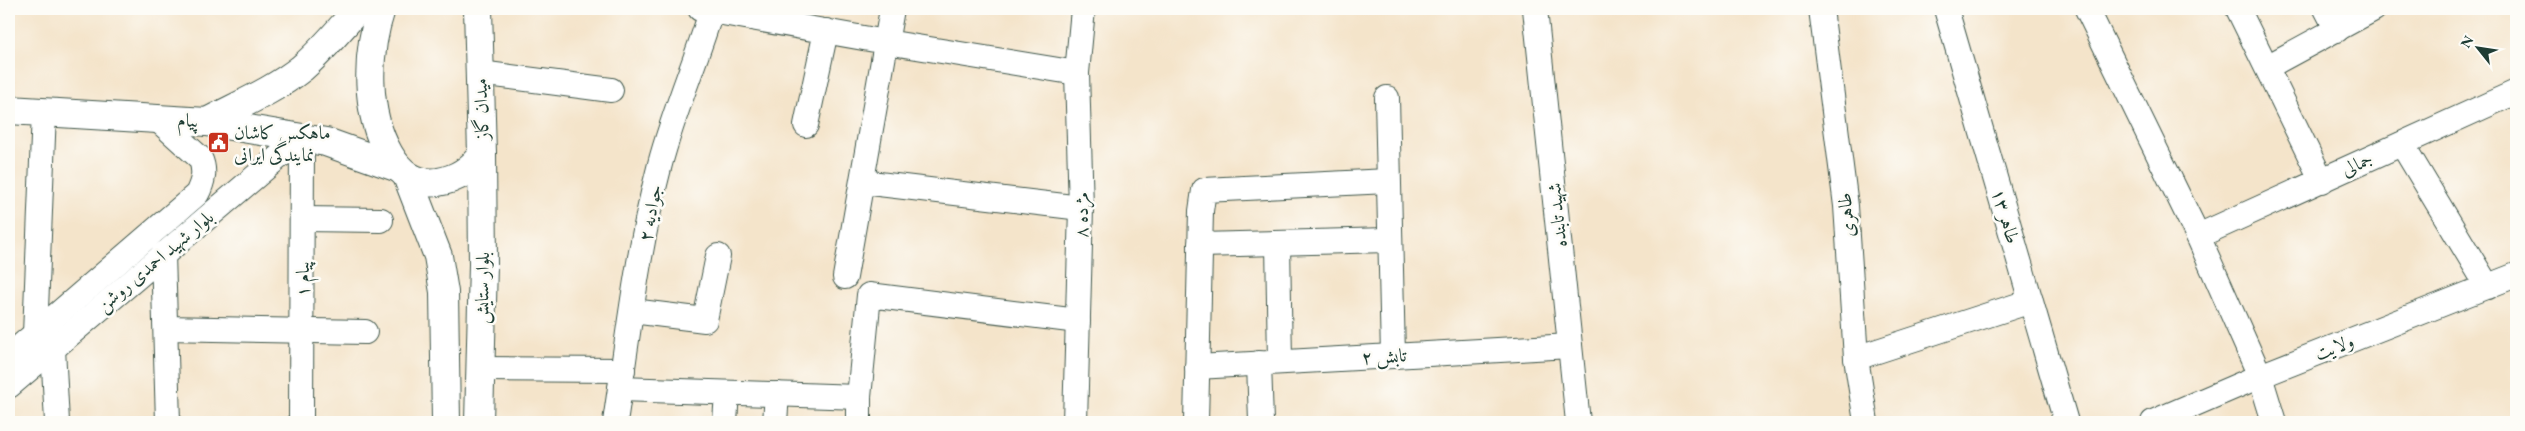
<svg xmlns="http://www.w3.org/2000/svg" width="2525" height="431" font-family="'EB Garamond',Amiri,serif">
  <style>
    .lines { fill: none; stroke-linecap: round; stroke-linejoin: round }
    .minor-casing { stroke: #3f564a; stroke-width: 26 }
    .major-casing { stroke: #3f564a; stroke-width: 30 }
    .minor { stroke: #fff; stroke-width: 24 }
    .major { stroke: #fff; stroke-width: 28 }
    .labels { text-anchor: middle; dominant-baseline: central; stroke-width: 5; stroke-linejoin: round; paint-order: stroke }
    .street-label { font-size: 19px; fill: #1f3d34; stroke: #fdfcf7 }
    .poi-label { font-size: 19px; fill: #1f3d34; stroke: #fdfcf7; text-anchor: start }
  </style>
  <rect width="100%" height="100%" fill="#fdfcf7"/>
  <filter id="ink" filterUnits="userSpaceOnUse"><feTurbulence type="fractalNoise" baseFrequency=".02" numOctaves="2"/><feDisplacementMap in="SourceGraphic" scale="10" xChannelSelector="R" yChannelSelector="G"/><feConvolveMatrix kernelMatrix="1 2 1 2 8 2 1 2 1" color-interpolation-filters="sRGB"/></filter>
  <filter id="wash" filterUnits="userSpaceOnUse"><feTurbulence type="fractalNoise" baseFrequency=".0096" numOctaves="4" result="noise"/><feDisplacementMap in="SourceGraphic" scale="20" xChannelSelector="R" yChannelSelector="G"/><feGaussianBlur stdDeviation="1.12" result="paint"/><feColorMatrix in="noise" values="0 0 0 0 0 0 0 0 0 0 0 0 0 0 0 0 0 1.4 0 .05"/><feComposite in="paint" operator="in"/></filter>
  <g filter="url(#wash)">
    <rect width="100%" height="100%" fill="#f4e4ca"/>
  </g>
  <g filter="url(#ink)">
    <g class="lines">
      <defs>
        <g id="minor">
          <path d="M 700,9 L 886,42 L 1077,73"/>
          <path d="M 1535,9 L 1578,422"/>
          <path d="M 1821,9 L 1846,206 L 1856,358 L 1866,422"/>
          <path d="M 1946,9 L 2066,422"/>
          <path d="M 2087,9 L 2198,236 L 2260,376 L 2274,422"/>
          <path d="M 2238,9 L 2322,181"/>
          <path d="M 2326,9 L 2337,30"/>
          <path d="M 2267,67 L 2374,9"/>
          <path d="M 480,73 L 611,90"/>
          <path d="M 1387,98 L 1393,356"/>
          <path d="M 806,125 L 826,31"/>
          <path d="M 2402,144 L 2488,287"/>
          <path d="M 862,182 L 1081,208"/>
          <path d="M 302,219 L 381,220"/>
          <path d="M 2198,236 L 2516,92"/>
          <path d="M 1278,243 L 1280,362"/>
          <path d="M 1200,245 L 1388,240"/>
          <path d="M 163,254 L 168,422"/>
          <path d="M 845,277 L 892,9"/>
          <path d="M 632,311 L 705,320 L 718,256"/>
          <path d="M 166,328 L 365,332"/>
          <path d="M 35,334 L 44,112"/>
          <path d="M 53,349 L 57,422"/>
          <path d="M 9,356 L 197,194 C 203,182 206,171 200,158 L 157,119"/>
          <path d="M 1856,358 L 2031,301"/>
          <path d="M 1259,363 L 1261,422"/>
          <path d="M 1197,367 L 1570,346"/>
          <path d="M 480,369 L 623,370"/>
          <path d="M 9,386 L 302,137"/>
          <path d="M 620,389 L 859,397"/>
          <path d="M 301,422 L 302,137"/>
          <path d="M 615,422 C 628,336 638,248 660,164 C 674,111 696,61 712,9"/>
          <path d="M 725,422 L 727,393"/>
          <path d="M 775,422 L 777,394"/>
          <path d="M 859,422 L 859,397 L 869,295 L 1078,321"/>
          <path d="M 1075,422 L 1081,208 L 1077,73 L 1083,9"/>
          <path d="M 1196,422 L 1201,211 L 1204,190 L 1388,181"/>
          <path d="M 2153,422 L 2260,376 L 2516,275"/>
        </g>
        <g id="major">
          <path d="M 381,9 C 366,54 365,112 389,154 C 400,173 415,185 438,182 C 457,179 472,169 482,154 L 478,9"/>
          <path d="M 9,110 L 207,122 L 326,142 L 396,167"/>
          <path d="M 207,122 C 239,105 273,91 302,68 C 323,50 340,29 358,9"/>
          <path d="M 407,176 L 438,256 L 444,292 L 446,422"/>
          <path d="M 479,422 L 483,264 L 482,154"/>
        </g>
      </defs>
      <use href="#minor" class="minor-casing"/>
      <use href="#major" class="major-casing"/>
      <use href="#minor" class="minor"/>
      <use href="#major" class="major"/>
    </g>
  </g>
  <defs>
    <symbol id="civic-square" viewBox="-11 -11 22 22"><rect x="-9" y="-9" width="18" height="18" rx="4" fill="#c8321e" stroke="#fdfcf7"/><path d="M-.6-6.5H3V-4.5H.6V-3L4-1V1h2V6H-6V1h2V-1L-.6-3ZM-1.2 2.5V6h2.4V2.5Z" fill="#fff"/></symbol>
  </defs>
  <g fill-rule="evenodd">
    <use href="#civic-square" x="206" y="130" width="25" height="25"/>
  </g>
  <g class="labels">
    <g class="street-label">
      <text transform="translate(481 109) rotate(-92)">میدان گاز</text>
      <text transform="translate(188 120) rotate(2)">پیام</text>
      <text transform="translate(2357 164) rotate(-24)">جمالی</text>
      <text transform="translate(650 213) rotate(-79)">جوادیه ۲</text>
      <text transform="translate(1081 215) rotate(-90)">مژده ۸</text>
      <text transform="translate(1557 215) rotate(-96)">شهید تابنده</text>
      <text transform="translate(1846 215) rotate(-95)">طاهری</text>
      <text transform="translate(2006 216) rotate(74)">طاهر ۱۳</text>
      <text transform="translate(155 261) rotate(-40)">بلوار شهید احمدی روشن</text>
      <text transform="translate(302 279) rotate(-90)">پیام ۱</text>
      <text transform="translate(482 288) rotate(-89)">بلوار ستایش</text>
      <text transform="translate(2334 347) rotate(-21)">ولایت</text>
      <text transform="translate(1384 356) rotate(-3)">تابش ۲</text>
    </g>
    <g class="poi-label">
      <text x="234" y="132">ماهکس کاشان<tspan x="234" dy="22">نمایندگی ایرانی</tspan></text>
    </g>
  </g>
  <rect width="2525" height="431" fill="none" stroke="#fdfcf7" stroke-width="30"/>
  <g transform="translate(2478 48) rotate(300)" stroke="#fdfcf7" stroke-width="4" paint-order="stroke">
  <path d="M0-4L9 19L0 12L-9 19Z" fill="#1f3d34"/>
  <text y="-8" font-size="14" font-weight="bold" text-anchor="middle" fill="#1f3d34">N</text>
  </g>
</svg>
